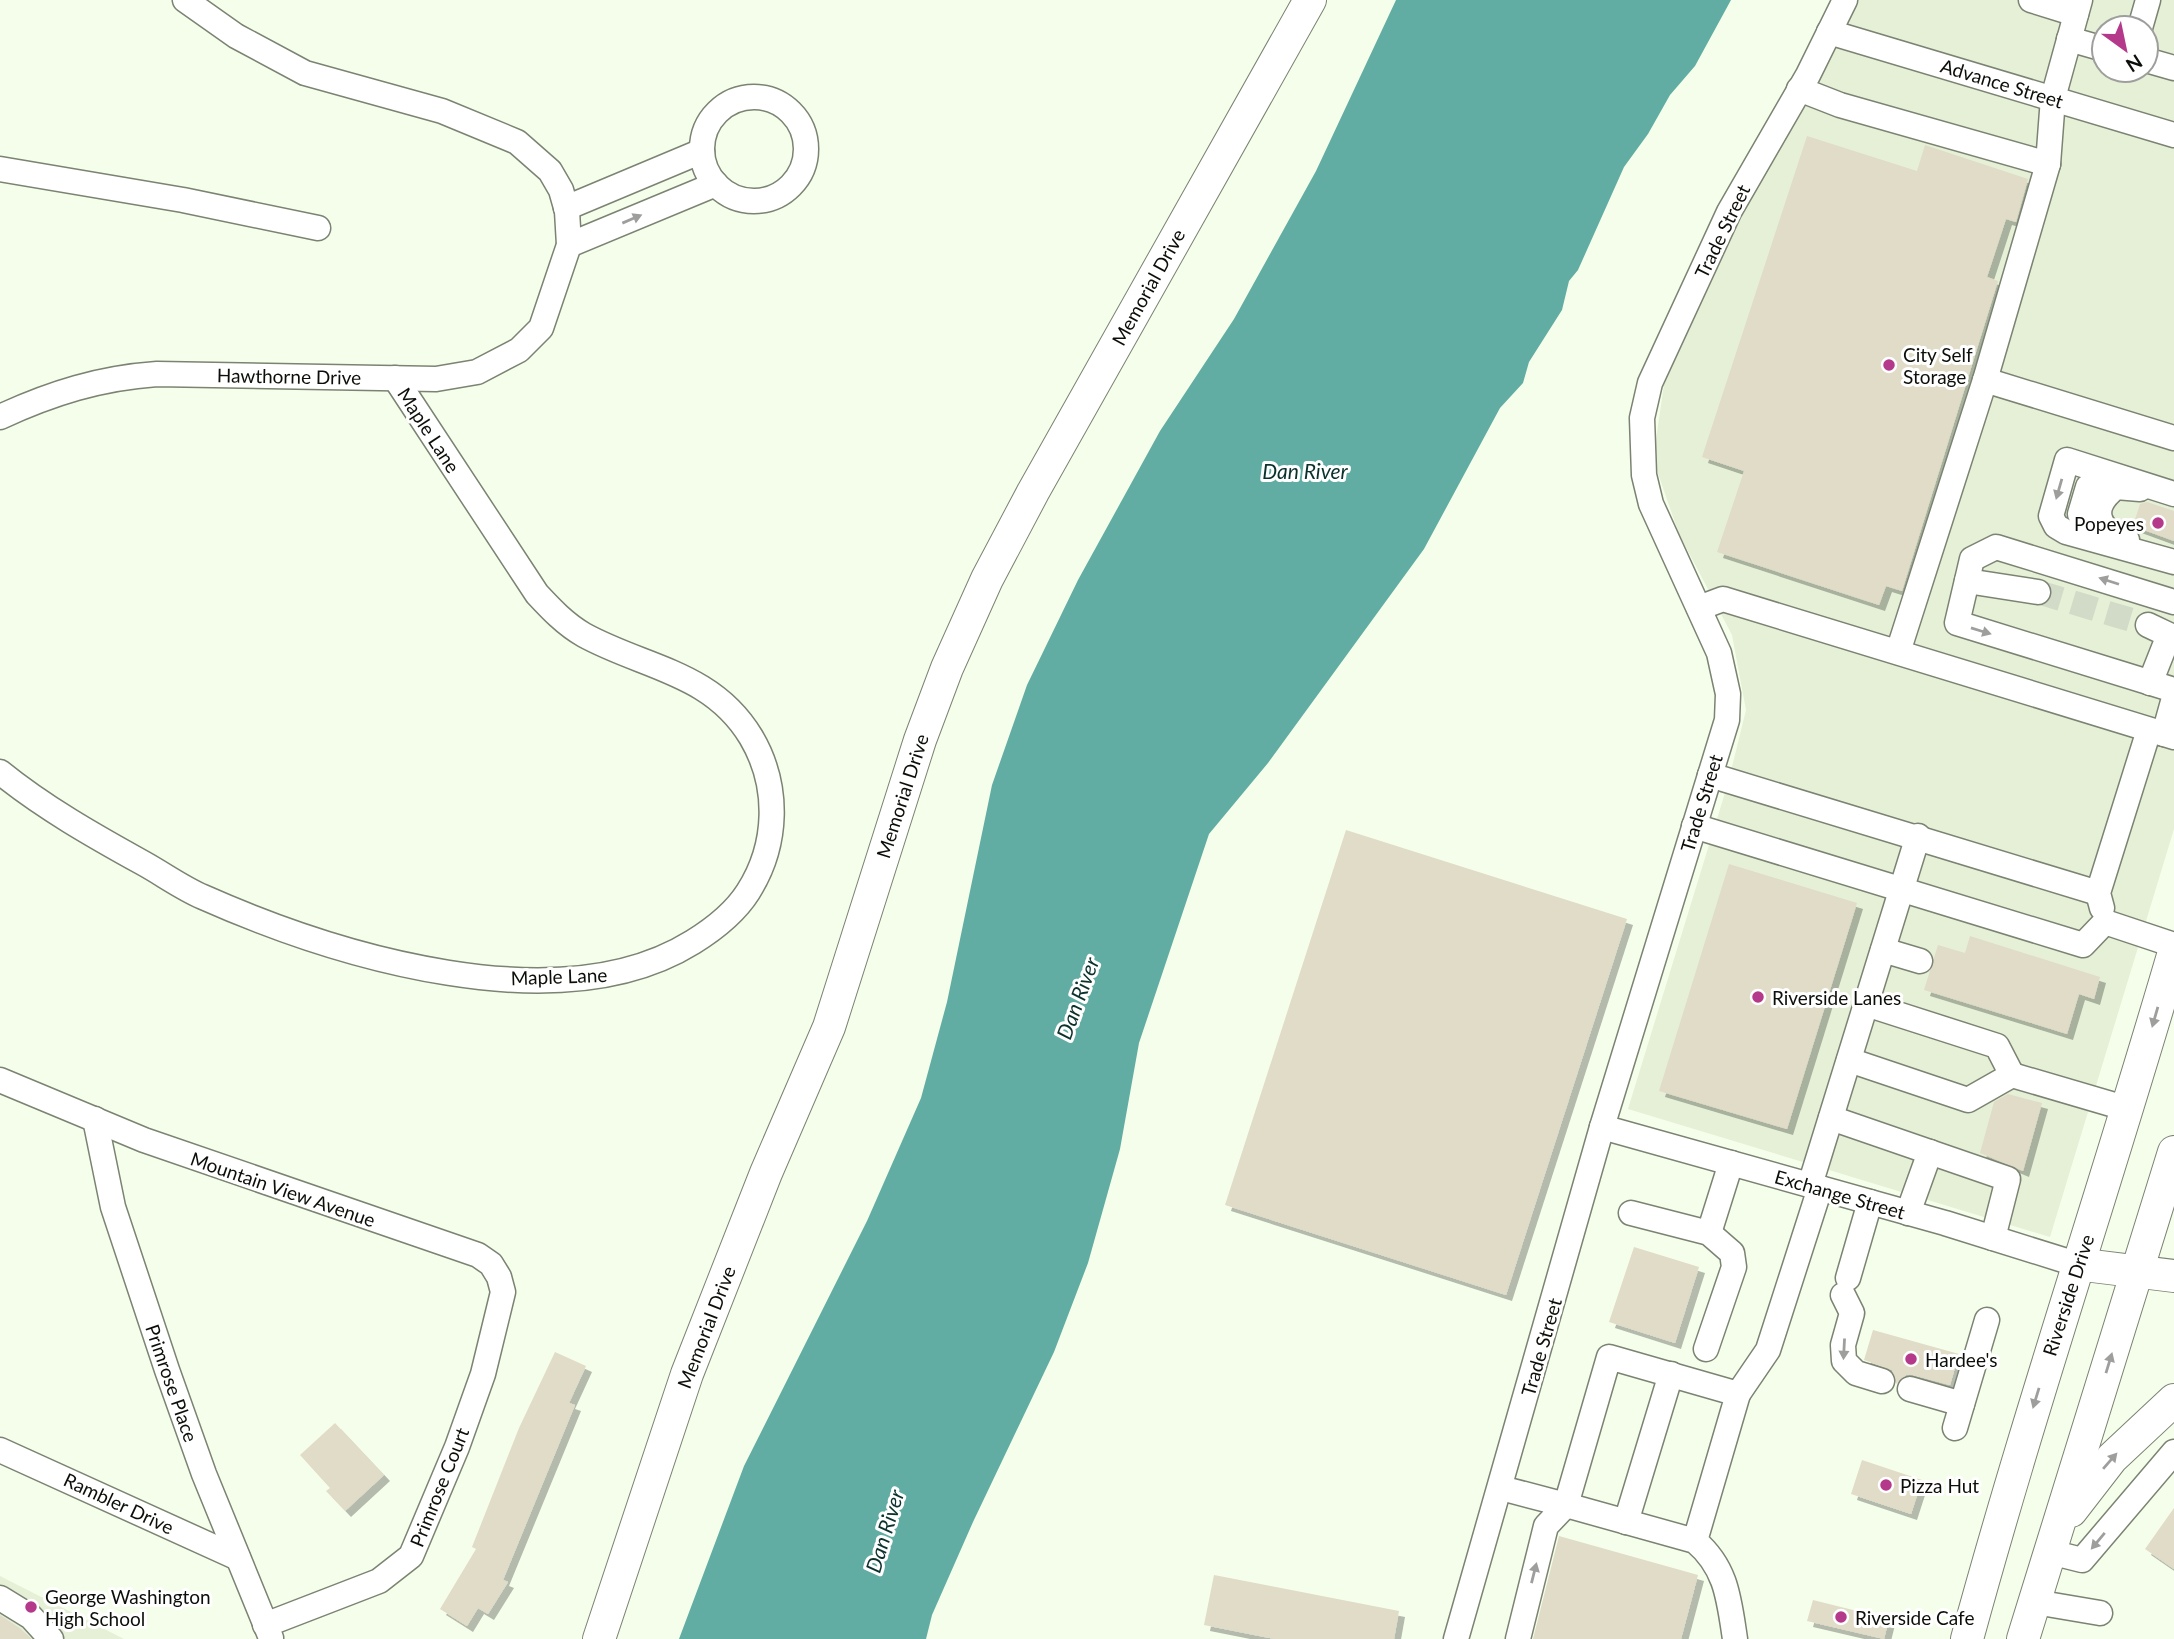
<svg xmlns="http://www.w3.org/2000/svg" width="2174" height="1639" font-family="Lato,sans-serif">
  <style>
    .built { fill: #e5f0d7; fill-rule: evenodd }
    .water { fill: #62ada3 }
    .building { fill: #e0dcc8; filter: url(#shadow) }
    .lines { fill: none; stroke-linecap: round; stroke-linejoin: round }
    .minor-tunnel { stroke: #d2dac8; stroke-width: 24; stroke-dasharray: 24 12; stroke-linecap: butt }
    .minor-casing { stroke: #7b8372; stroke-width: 27 }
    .major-casing { stroke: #7b8372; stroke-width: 34 }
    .minor { stroke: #fff; stroke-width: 24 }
    .major { stroke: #fff; stroke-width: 32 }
    .oneway { fill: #9e9f9d }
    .poi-dot { fill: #b5398b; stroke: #fff; stroke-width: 2.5 }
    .labels { text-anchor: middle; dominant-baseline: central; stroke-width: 6; stroke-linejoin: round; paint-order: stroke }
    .street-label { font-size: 19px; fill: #0c0f09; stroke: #fff }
    .poi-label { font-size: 19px; fill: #0c0f09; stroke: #fff; text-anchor: start }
    .water-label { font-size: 21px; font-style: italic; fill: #0b312d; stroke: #fff }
  </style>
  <defs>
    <filter id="shadow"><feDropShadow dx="6" dy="6" stdDeviation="0" flood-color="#0004"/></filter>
  </defs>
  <rect width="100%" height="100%" fill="#f5feea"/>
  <g class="built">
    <path d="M 1857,0 L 2174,0 L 2174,829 L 2050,1237 L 1628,1109 L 1728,783 L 1746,710 L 1732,635 L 1679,534 L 1653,459 L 1664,385 L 1724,248 L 1814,88 ZM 2104,28 L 2146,28 L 2146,70 L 2104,70 Z"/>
    <path d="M 0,1576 L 124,1639 L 0,1639 Z"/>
  </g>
  <path class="water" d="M 1396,0 L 1731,0 L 1695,66 L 1670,95 L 1648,134 L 1624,167 L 1578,270 L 1569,281 L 1562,310 L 1529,362 L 1523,383 L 1500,408 L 1424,549 L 1268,763 L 1209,834 L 1139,1043 L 1120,1149 L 1088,1263 L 1054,1352 L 973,1522 L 932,1615 L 926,1639 L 679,1639 L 744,1466 L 867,1221 L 921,1098 L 947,1002 L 992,785 L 1027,685 L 1078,580 L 1160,431 L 1234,319 L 1316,171 Z"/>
  <g class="building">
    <path d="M 1807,136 L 1917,171 L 1925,145 L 2028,179 L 2016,222 L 2006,219 L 1987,277 L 1998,281 L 1902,591 L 1886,586 L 1879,605 L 1717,552 L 1744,471 L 1702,457 Z"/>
    <path d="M 2147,502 L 2174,511 L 2174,541 L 2133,526 L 2140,504 Z"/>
    <path d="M 1346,830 L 1627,919 L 1506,1295 L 1225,1205 Z"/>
    <path d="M 1729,864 L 1857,903 L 1787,1129 L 1659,1091 Z"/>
    <path d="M 1970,936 L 2100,977 L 2094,999 L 2079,994 L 2067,1034 L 1924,990 L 1938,945 L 1965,953 Z"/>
    <path d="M 2008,1094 L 2042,1103 L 2023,1171 L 1980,1153 L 1994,1102 Z"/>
    <path d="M 1634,1247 L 1699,1267 L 1675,1343 L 1609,1322 Z"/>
    <path d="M 1873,1330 L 1959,1354 L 1950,1385 L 1913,1375 L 1906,1375 L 1896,1384 L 1892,1370 L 1864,1360 Z"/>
    <path d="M 555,1352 L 586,1366 L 569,1403 L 575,1405 L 503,1580 L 508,1582 L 488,1614 L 478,1608 L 467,1626 L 440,1609 L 476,1549 L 472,1547 L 519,1428 Z"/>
    <path d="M 335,1423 L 384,1475 L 345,1511 L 326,1491 L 330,1488 L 300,1455 Z"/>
    <path d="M 1862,1460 L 1922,1480 L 1911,1514 L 1851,1494 Z"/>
    <path d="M 2174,1508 L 2174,1569 L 2145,1549 Z"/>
    <path d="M 1559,1536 L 1698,1575 L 1681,1639 L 1533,1639 Z"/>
    <path d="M 1214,1575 L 1399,1611 L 1394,1639 L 1275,1639 L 1204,1625 Z"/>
    <path d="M 1813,1600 L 1889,1619 L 1884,1639 L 1807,1621 Z"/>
    <path d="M 0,1615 L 21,1629 L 31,1639 L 0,1639 Z"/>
  </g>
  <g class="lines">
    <path class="minor-tunnel" d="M 2038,592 L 2148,625"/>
    <defs>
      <g id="minor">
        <path d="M 2031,0 L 2076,14"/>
        <path d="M 2140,28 L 2148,0"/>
        <path d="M 1829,32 L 2174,135"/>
        <path d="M 2069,39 L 2104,49"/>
        <path d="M 2146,60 L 2174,68"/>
        <path d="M 1799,89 L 1840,105 L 2048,164"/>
        <circle cx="754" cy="149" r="52"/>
        <path d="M 0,169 L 183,200 L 318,228"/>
        <path d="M 566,208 L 702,151"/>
        <path d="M 569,245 L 716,184"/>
        <path d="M 1985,380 L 2174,438"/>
        <path d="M 0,417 C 52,393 100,378 157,374 L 436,379 L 477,372 L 519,350 L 541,328 L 569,245 L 567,211 L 561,190 L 550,171 L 517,142 L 442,111 L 305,73 L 236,36 L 185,0"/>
        <path d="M 2174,494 L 2067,460 L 2051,516 L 2056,526 L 2066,532 L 2174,562"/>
        <path d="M 2107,533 L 2086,527 L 2080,514 L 2088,487 L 2100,483 L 2116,487"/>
        <path d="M 2127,540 C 2096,530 2089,508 2116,487 L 2140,489"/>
        <path d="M 1967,581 L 2038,592"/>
        <path d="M 2174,602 L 1996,547 L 1972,559 L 1957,623 L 2174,690"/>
        <path d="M 1699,608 L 1723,599 L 2174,737"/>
        <path d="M 2148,625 L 2169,635 L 2150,683"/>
        <path d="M 1898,652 L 1985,380 L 2048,164 L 2053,98 L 2080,0"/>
        <path d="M 2164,734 L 2174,698"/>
        <path d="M 0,772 C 43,807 94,836 143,863 C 163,874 182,888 203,897 C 336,956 560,1025 693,942 C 714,929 734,914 748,892 C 778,845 780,786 751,737 C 712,672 644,668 584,635 C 565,624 551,609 537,594 L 395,378"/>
        <path d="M 1710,775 L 2098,893"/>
        <path d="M 1694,826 L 2083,945 L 2105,922"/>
        <path d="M 2102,908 L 2098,893 L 2149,730"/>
        <path d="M 2105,922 L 2174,945"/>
        <path d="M 1883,950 L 1920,961"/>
        <path d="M 1866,1004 L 1997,1046 L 2012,1075"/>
        <path d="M 1849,1060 L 1968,1100 L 2012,1075 L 2128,1109"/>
        <path d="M 0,1080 L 144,1140 L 478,1255 L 491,1264 L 499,1277 L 503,1292 L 483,1374 L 457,1447 L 411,1556 L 379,1581 L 265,1625"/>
        <path d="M 1831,1118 L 2008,1179 L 1993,1238"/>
        <path d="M 95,1119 L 113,1207 L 167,1370 L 204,1474 L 271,1638"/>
        <path d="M 1602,1127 L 1945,1223 L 2076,1264"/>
        <path d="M 1810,1185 L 1918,836"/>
        <path d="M 1631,1213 L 1709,1233 L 1732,1253 L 1734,1267 L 1706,1349"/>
        <path d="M 1908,1213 L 1930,1152"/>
        <path d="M 1709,1233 L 1731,1163"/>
        <path d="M 1848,1278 L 1870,1202"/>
        <path d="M 1843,1295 L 1852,1313 L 1843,1345 L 1844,1361 L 1856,1373 L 1882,1381"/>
        <path d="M 1910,1389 L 1962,1404"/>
        <path d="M 1738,1394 L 1768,1350 L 1820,1188"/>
        <path d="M 1955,1428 L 1987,1320"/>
        <path d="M 0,1450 L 238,1558"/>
        <path d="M 1501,1488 L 1566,1505 L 1546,1526 L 1518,1639"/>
        <path d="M 1626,1522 L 1671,1374"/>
        <path d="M 1695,1541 L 1738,1394 L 1609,1357 L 1566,1505 L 1695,1541 C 1727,1568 1729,1600 1735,1639"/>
        <path d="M 2050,1552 L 2082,1560 L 2174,1452"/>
        <path d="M 0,1598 L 31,1617 L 51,1639"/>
        <path d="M 2035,1602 L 2100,1613"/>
        <path d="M 1456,1639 L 1602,1127 L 1727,720 L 1728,694 L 1719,653 L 1651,504 L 1644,475 L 1642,418 L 1650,383 L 1729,212 L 1808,75 L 1845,0"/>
      </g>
      <g id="major">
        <path d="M 2076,1264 L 2174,1276"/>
        <path d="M 2071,1511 L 2112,1458 L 2174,1400"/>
        <path d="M 599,1639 L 687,1374 L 766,1173 L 829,1027 L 920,740 L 947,668 L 987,579 L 1033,492 L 1310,0"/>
        <path d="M 1967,1639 C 2030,1408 2107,1182 2174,952"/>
        <path d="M 2023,1639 L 2174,1152"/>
      </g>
    </defs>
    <use href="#minor" class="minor-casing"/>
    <use href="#major" class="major-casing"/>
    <use href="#minor" class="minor"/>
    <use href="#major" class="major"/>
  </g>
  <defs><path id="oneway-solid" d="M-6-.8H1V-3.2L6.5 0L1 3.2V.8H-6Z" transform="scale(1.75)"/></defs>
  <g class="oneway">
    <use href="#oneway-solid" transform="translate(632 219) rotate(-23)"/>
    <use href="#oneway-solid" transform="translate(2059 489) rotate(106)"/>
    <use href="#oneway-solid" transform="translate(2109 581) rotate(-162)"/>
    <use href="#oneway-solid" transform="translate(1981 631) rotate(17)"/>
    <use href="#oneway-solid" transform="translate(2155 1017) rotate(106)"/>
    <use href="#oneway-solid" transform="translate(1844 1349) rotate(93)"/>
    <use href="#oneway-solid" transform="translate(2109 1363) rotate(-73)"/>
    <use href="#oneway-solid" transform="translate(2036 1398) rotate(107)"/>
    <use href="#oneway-solid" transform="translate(2110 1461) rotate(-49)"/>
    <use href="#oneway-solid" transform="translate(2098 1541) rotate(130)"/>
    <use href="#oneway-solid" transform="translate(1534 1573) rotate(-76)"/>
  </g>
  <g class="poi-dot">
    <circle cx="1889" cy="365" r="7"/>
    <circle cx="2158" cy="523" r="7"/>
    <circle cx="1758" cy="997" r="7"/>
    <circle cx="1911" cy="1359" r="7"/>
    <circle cx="1886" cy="1485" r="7"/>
    <circle cx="31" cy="1607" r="7"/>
    <circle cx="1841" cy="1617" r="7"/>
  </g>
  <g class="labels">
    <g class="street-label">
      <text transform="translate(2002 83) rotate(17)">Advance Street</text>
      <text transform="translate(1722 231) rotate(-64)">Trade Street</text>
      <text transform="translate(1148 287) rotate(-61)">Memorial Drive</text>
      <text transform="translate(289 376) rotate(1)">Hawthorne Drive</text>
      <text transform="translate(429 430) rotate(57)">Maple Lane</text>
      <text transform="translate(902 796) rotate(-72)">Memorial Drive</text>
      <text transform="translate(1701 803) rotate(-73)">Trade Street</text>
      <text transform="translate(559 976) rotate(-2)">Maple Lane</text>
      <text transform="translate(283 1189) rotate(19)">Mountain View Avenue</text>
      <text transform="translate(1840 1194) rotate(16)">Exchange Street</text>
      <text transform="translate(2068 1295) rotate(-72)">Riverside Drive</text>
      <text transform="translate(706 1327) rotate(-69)">Memorial Drive</text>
      <text transform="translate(1541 1347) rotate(-74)">Trade Street</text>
      <text transform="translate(172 1383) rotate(71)">Primrose Place</text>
      <text transform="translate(439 1487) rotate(-68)">Primrose Court</text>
      <text transform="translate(119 1503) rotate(25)">Rambler Drive</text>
    </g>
    <g class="poi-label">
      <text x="1903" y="354">City Self<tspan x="1903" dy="22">Storage</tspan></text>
      <text x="2144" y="523" text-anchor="end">Popeyes</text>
      <text x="1772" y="997">Riverside Lanes</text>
      <text x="1925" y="1359">Hardee's</text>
      <text x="1900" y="1485">Pizza Hut</text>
      <text x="45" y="1596">George Washington<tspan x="45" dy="22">High School</tspan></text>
      <text x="1855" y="1617">Riverside Cafe</text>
    </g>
    <g class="water-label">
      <text x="1305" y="470">Dan River</text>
      <text transform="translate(1077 998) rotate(-70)">Dan River</text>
      <text transform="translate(884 1531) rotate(-73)">Dan River</text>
    </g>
  </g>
  <g transform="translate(2125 49) rotate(147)"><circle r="33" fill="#ffffff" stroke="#9e9f9d" stroke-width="2"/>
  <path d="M0-5L12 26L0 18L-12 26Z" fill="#b5398b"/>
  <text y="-10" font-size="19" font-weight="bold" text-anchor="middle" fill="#0c0f09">N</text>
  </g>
</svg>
